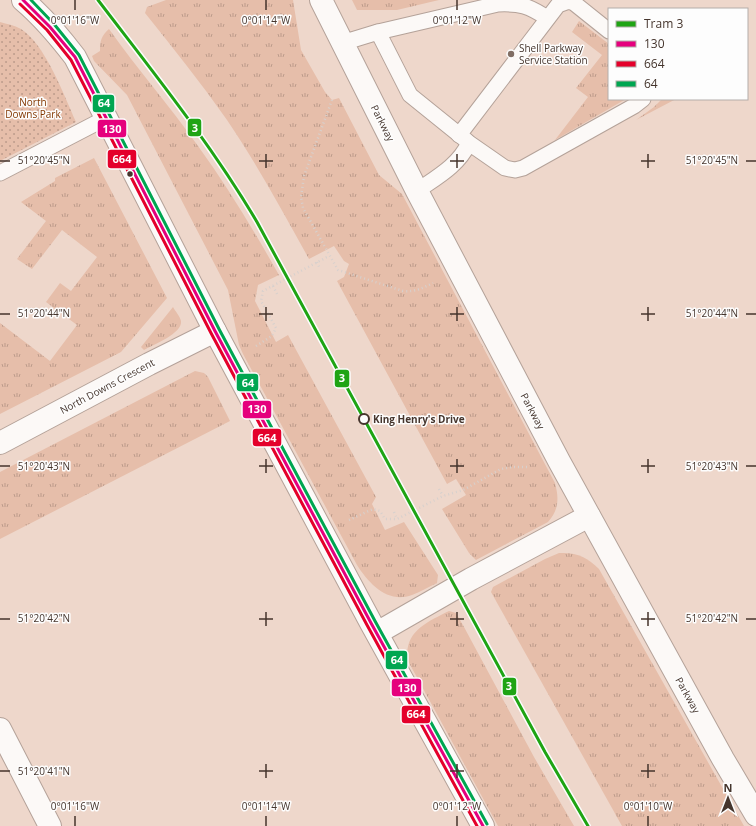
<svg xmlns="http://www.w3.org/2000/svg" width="756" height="826" font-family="'Open Sans',sans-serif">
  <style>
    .grass { fill: url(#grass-tufts) }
    .park { fill: url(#park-dots) }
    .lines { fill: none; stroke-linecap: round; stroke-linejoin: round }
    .service-casing { stroke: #b4a299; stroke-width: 17 }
    .minor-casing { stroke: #b4a299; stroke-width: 24 }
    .tertiary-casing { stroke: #b4a299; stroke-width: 24 }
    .path { stroke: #d7d0cd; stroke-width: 2.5; stroke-dasharray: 1 3; stroke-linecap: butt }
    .service { stroke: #fcf9f7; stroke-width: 15 }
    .minor { stroke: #fcf9f7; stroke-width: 22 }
    .tertiary { stroke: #fcf9f7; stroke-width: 22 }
    .bus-1-casing { stroke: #fdfdfd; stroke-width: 6 }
    .bus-2-casing { stroke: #fdfdfd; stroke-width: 6 }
    .bus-3-casing { stroke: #fdfdfd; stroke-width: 6 }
    .bus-1 { stroke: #e5007d; stroke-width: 3 }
    .bus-2 { stroke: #e4002b; stroke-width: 3 }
    .bus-3 { stroke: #00a651; stroke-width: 3 }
    .tram-1-casing { stroke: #fdfdfd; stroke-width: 6 }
    .tram-1 { stroke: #1fa414; stroke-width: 3 }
    .ticks { fill: none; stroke: #45352d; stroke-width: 1.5 }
    .poi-dot { fill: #806e64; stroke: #fdfdfd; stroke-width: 1.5 }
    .bus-dot { fill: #45352d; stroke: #fdfdfd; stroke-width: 1.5 }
    .stop-dot { fill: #fdfdfd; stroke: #45352d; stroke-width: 2 }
    .labels { text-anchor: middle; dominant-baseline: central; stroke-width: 3; stroke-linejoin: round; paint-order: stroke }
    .poi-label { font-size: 10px; fill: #45352d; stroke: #fdfdfd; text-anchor: start }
    .park-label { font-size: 10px; fill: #823700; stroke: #fdfdfd }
    .street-label { font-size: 10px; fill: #45352d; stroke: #fdfdfd }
    .stop-label { font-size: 10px; font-weight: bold; fill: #45352d; stroke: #fdfdfd; text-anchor: start }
    .ticks-label { font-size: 10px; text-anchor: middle; fill: #45352d; stroke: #fdfdfd; stroke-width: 3; stroke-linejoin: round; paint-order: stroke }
    .line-badge { stroke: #fdfdfd; stroke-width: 1.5 }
    .badge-label { font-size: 11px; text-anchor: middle; font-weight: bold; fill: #fff }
  </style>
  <defs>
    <pattern id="grass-tufts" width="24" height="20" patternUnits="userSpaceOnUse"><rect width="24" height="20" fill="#e6beaa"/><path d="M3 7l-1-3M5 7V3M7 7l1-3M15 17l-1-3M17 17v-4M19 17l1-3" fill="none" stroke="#bc9b8b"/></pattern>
    <pattern id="park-dots" width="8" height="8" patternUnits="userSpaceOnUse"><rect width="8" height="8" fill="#e6beaa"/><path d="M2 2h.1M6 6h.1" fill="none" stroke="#bc9b8b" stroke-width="1.8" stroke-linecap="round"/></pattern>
  </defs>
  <rect width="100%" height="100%" fill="#eed7cb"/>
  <g class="grass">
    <path d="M 166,0 L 293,0 L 301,50 L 325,92 L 332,100 L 339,98 L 379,175 L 402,194 L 555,483 C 559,498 559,510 548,522 L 476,560 L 469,553 L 442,509 L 466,495 L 456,479 L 447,484 L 337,281 L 344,277 L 349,264 L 344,261 L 334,246 L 309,259 C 283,212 257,164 227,120 C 201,83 173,48 145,13 L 147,7 Z"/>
    <path d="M 352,0 L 439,0 L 397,10 L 357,10 Z"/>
    <path d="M 579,21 L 609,44 L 609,99 L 626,99 L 555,140 L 588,97 L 576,88 L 602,55 L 572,32 Z"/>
    <path d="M 109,29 C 137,69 170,106 198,146 C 228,187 254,231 279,275 L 258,285 L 255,301 L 276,342 L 288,335 L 376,497 L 372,504 L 385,530 L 404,522 L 438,575 L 437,583 C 428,587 420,592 412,595 C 388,604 369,584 357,565 L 243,354 L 239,345 L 228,290 L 127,95 L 94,61 L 92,56 L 100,51 C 100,41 101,36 109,29 Z"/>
    <path d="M 662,99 L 676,99 L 636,120 L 654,107 Z"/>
    <path d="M 94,158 L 167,298 L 121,352 L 0,414 L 0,323 L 50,361 L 77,325 L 46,302 L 60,283 L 71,291 L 97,257 L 62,230 L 32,269 L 17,259 L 46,221 L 21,202 L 55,181 L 55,178 Z"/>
    <path d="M 173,307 C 175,311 180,316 181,321 C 183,333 153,345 144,350 L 141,347 Z"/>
    <path d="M 195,371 L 204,373 L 208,377 L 230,421 L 0,539 L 0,472 Z"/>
    <path d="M 559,553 C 577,552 587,557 599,569 L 744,826 L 622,826 L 491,592 L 493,587 L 545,559 Z"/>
    <path d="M 449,611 L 456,613 L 464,627 L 534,757 L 574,826 L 498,826 L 408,661 C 403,632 427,622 449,611 Z"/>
  </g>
  <path class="park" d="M 0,22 C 7,24 14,25 21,29 C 45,44 64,95 76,122 L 0,161 Z"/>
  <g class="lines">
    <defs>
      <g id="service">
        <path d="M 378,32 L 498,4 C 520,3 529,6 547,18"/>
        <path d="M 342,43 L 378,32 L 410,95 L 467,141"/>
        <path d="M 459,135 L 558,5 L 569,1 L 574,3 L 609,31"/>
        <path d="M 0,173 L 106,118"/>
        <path d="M 417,191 C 437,177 458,166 469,143 L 505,168 L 515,170 L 523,168 L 634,106 L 643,99"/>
      </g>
      <g id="minor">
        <path d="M 0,443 L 149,364 L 215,331"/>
        <path d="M 377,633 L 471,579 L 589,516"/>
        <path d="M 0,729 L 50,826"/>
      </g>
      <g id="tertiary">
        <path d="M 23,0 C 43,17 59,36 75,57 L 215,331 L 371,623 L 483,826"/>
        <path d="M 321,0 L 417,191 L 559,461 L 723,759 L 756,815"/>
      </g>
    </defs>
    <use href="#service" class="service-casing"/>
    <use href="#minor" class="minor-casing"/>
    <use href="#tertiary" class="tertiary-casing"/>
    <g class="path">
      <path d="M 332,100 L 304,176 L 301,197 L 303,208 L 338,270 L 403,291 C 415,292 423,288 433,283"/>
      <path d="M 317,262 L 320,269"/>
      <path d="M 273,286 L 277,294"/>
      <path d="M 256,346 L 272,336 L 276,328 L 261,301 L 263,291 L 329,256"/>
      <path d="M 439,489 L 443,496"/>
      <path d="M 394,512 L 397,519"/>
      <path d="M 349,520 L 373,509 L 380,511 L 385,519 L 397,519 L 443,496 L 463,490 L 501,469 L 512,467 L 530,467"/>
    </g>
    <use href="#service" class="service"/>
    <use href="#minor" class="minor"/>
    <use href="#tertiary" class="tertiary"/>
    <defs>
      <path id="bus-1" d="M 23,0 L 50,27 L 75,57 L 215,331 L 371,623 L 483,826"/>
      <path id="bus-2" d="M 20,4 L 47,30 L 71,60 L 211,333 L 367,625 L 477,826"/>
      <path id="bus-3" d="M 31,0 L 54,24 L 79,55 L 219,329 L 375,621 L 487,824"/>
    </defs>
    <use href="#bus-1" class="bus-1-casing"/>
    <use href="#bus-2" class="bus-2-casing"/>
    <use href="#bus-3" class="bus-3-casing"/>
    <use href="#bus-1" class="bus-1"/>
    <use href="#bus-2" class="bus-2"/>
    <use href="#bus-3" class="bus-3"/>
    <defs>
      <path id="tram-1" d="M 98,0 C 153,72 211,144 257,222 L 545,752 L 588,826"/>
    </defs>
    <use href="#tram-1" class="tram-1-casing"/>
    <use href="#tram-1" class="tram-1"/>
  </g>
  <path class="ticks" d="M 75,0 L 75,10M 266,0 L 266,10M 457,0 L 457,10M 266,154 L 266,168M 457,154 L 457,168M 648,154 L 648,168M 0,161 L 10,161M 259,161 L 273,161M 450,161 L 464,161M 641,161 L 655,161M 746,161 L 756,161M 266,307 L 266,321M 457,307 L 457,321M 648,307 L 648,321M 0,314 L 10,314M 259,314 L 273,314M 450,314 L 464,314M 641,314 L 655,314M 746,314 L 756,314M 266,459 L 266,473M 457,459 L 457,473M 648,459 L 648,473M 0,466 L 10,466M 259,466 L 273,466M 450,466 L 464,466M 641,466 L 655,466M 746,466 L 756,466M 266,612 L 266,626M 457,612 L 457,626M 648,612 L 648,626M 0,619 L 10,619M 259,619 L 273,619M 450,619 L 464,619M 641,619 L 655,619M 746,619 L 756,619M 266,764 L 266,778M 457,764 L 457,778M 648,764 L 648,778M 0,771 L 10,771M 259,771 L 273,771M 450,771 L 464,771M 641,771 L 655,771M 75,816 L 75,826M 266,816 L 266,826M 457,816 L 457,826M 648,816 L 648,826"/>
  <circle class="poi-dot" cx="511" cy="54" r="4"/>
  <circle class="bus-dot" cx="130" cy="174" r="3.5"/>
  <circle class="stop-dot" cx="364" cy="419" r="5"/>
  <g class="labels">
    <g class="poi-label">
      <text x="519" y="48">Shell Parkway<tspan x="519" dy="12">Service Station</tspan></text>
    </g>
    <g class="park-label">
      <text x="33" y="102">North<tspan x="33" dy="12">Downs Park</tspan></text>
    </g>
    <g class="street-label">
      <text transform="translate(383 123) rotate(63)">Parkway</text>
      <text transform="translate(107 386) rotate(-28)">North Downs Crescent</text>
      <text transform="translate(533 411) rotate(62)">Parkway</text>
      <text transform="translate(688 695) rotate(61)">Parkway</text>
    </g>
    <g class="stop-label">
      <text x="373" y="419">King Henry's Drive</text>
    </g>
  </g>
  <g class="ticks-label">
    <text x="75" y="24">0°01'16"W</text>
    <text x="266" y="24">0°01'14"W</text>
    <text x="457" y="24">0°01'12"W</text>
    <text x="44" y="164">51°20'45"N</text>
    <text x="712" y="164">51°20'45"N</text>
    <text x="44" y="317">51°20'44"N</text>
    <text x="712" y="317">51°20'44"N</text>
    <text x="44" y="470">51°20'43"N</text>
    <text x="712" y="470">51°20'43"N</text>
    <text x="44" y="622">51°20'42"N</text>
    <text x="712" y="622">51°20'42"N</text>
    <text x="44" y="775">51°20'41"N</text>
    <text x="75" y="810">0°01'16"W</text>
    <text x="266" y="810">0°01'14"W</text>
    <text x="457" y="810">0°01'12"W</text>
    <text x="648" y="810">0°01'10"W</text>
  </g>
  <g class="line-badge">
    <rect x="92" y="94" width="23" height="19" rx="4" fill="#00a651"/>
    <rect x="187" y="118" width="15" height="19" rx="4" fill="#1fa414"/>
    <rect x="97" y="119" width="30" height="19" rx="4" fill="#e5007d"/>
    <rect x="107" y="149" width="30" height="20" rx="4" fill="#e4002b"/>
    <rect x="334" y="369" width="16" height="19" rx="4" fill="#1fa414"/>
    <rect x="236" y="373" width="23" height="19" rx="4" fill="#00a651"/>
    <rect x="242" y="400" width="30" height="19" rx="4" fill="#e5007d"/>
    <rect x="252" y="428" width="30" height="19" rx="4" fill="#e4002b"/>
    <rect x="385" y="650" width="23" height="20" rx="4" fill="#00a651"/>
    <rect x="502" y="677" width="15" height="19" rx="4" fill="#1fa414"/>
    <rect x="391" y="678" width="31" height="19" rx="4" fill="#e5007d"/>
    <rect x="401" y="705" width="30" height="19" rx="4" fill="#e4002b"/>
  </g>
  <g class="badge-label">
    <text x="104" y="107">64</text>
    <text x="195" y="132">3</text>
    <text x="112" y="133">130</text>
    <text x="122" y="163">664</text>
    <text x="342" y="382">3</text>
    <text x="248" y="387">64</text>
    <text x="257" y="413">130</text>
    <text x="267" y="442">664</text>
    <text x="397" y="664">64</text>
    <text x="509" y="690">3</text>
    <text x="407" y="692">130</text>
    <text x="416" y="718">664</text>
  </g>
  <rect x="608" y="8" width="140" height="92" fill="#fdfdfd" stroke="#b3adaa"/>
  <rect x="616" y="21" width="20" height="6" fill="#1fa414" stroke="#b3adaa"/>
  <text x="644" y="28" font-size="12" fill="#45352d">Tram 3</text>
  <rect x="616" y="41" width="20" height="6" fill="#e5007d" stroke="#b3adaa"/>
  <text x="644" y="48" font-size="12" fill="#45352d">130</text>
  <rect x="616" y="61" width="20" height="6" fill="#e4002b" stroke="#b3adaa"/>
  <text x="644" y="68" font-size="12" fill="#45352d">664</text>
  <rect x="616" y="81" width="20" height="6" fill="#00a651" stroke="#b3adaa"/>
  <text x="644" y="88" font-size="12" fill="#45352d">64</text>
  <g transform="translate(728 798)" stroke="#fdfdfd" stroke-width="3" paint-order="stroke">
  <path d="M0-3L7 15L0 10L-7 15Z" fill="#45352d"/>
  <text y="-6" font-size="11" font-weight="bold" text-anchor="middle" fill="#45352d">N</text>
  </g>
</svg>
